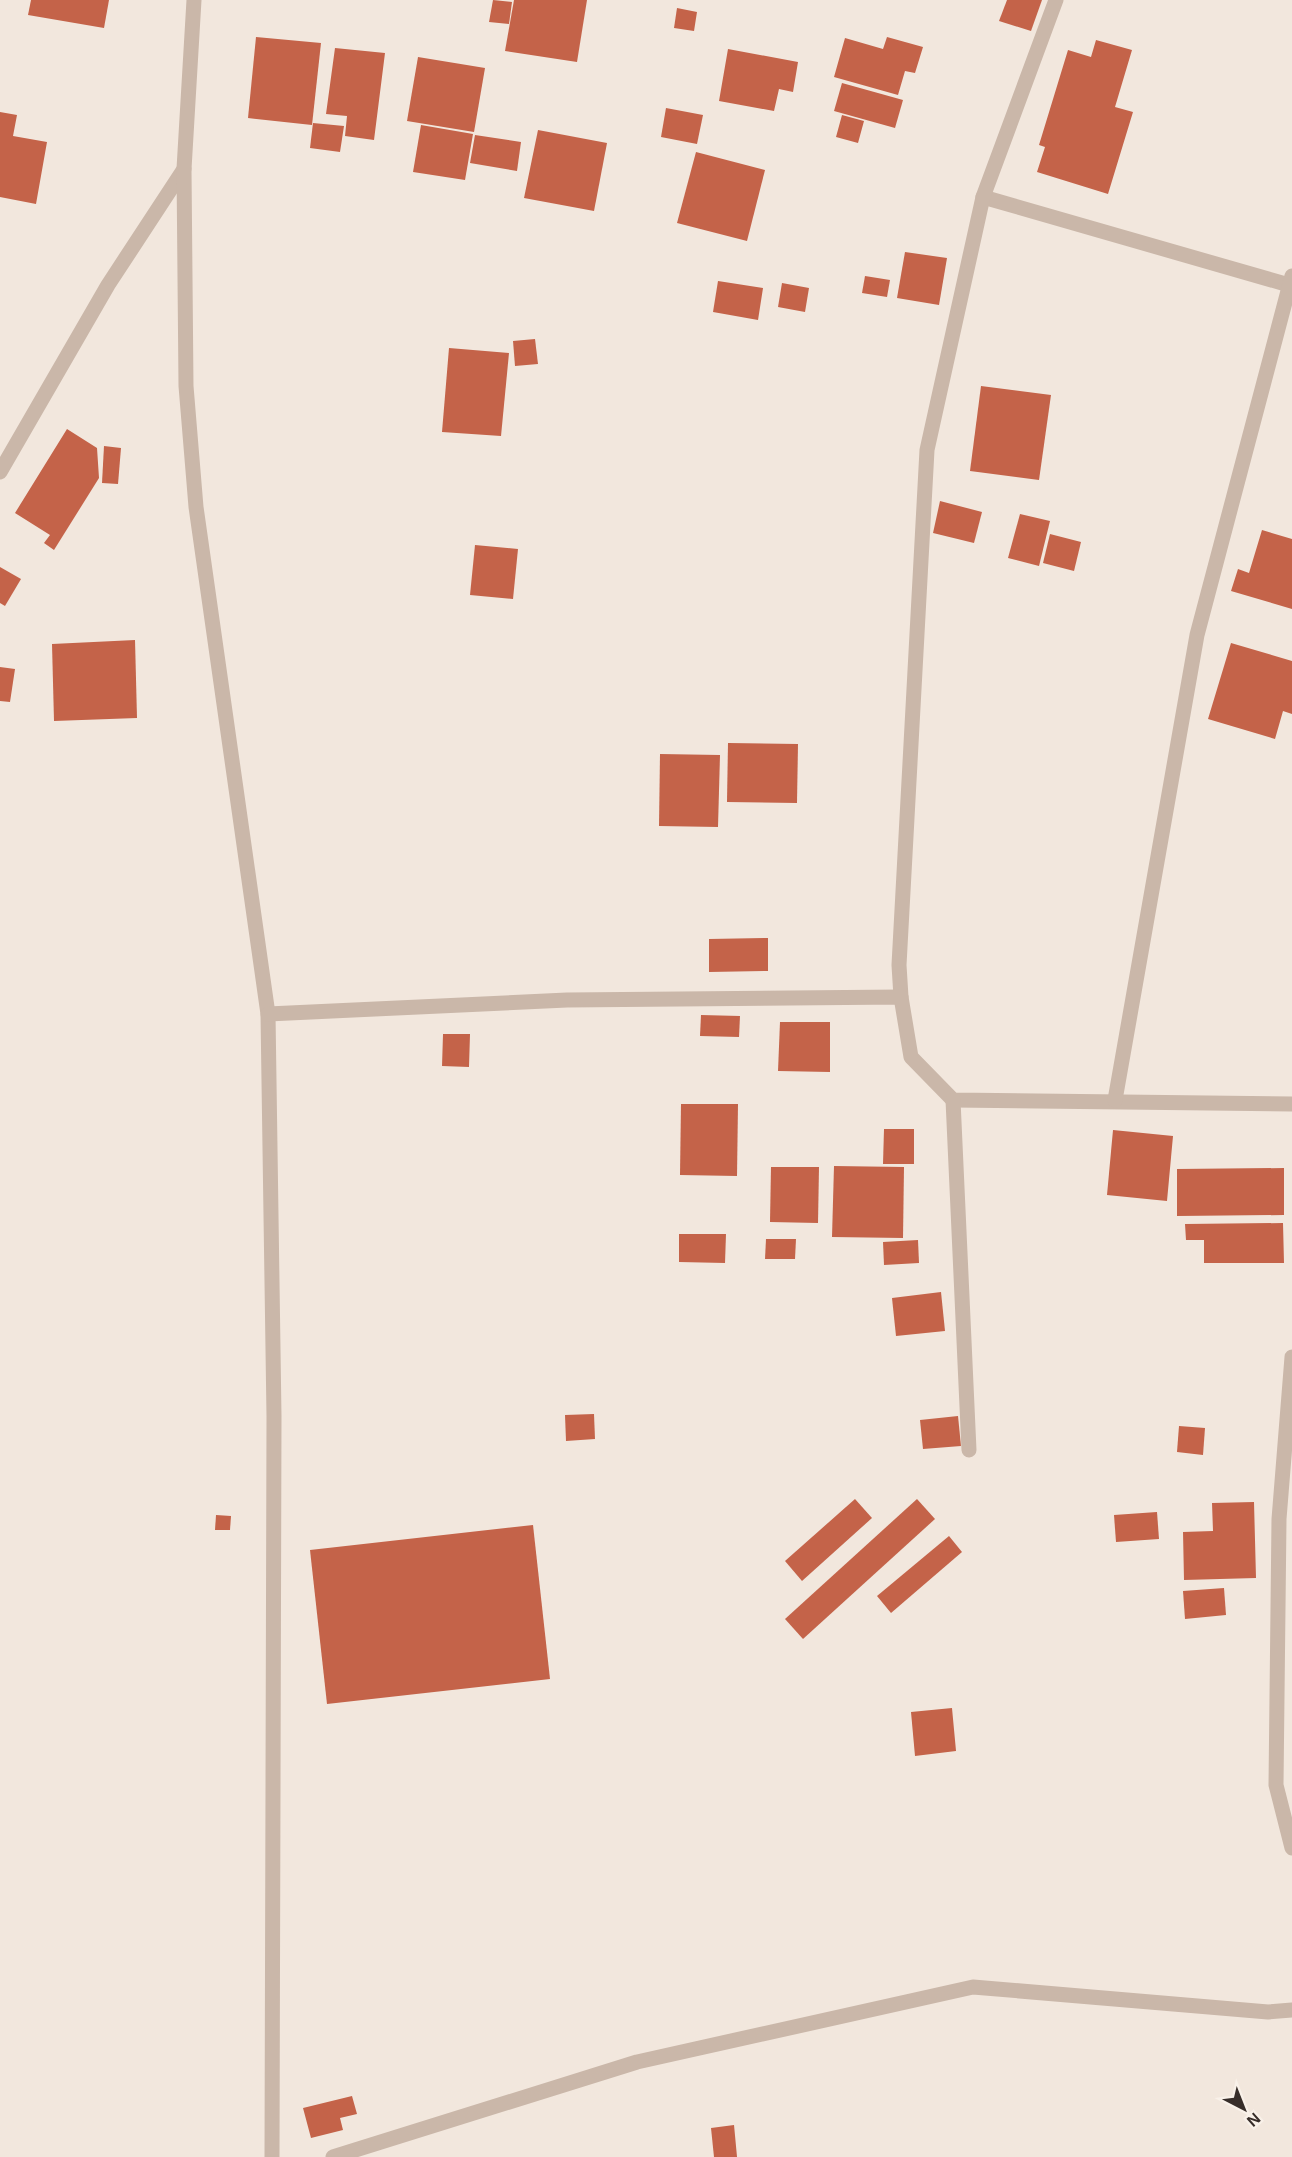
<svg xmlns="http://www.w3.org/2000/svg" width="1292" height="2157" font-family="Helvetica,sans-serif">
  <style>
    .building { fill: #c46349 }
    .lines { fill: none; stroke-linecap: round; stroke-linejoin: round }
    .service { stroke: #cab7a9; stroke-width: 15 }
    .minor { stroke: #cab7a9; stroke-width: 15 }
  </style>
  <rect width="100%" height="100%" fill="#f2e7dd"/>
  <g class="building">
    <path d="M 31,0 L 109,0 L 104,28 L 28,15 Z"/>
    <path d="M 493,0 L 512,2 L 509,24 L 489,22 Z"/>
    <path d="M 514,0 L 587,0 L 577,62 L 505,51 Z"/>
    <path d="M 1007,0 L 1042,0 L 1031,31 L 999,21 Z"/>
    <path d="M 677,8 L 697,12 L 694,31 L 674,28 Z"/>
    <path d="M 256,37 L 321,43 L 312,125 L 248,118 Z"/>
    <path d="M 887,37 L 923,47 L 915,73 L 905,71 L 898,95 L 834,77 L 845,38 L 883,49 Z"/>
    <path d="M 1096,40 L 1132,50 L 1115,107 L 1133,112 L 1108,194 L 1037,172 L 1045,147 L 1039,145 L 1068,50 L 1091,57 Z"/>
    <path d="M 335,48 L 385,53 L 374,140 L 345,136 L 347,116 L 326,114 Z"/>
    <path d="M 728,49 L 798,62 L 793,92 L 779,89 L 774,111 L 719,101 Z"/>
    <path d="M 418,57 L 485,68 L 474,132 L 407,121 Z"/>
    <path d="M 842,83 L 903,100 L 895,128 L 834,111 Z"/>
    <path d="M 666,108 L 703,115 L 697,144 L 661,137 Z"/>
    <path d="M 0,112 L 17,115 L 13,136 L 47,142 L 36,204 L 0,197 Z"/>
    <path d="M 842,115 L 864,121 L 858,143 L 836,137 Z"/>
    <path d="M 313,123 L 344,126 L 340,152 L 310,148 Z"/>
    <path d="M 421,125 L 473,134 L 465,180 L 413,172 Z"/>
    <path d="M 538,130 L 607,143 L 594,211 L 524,198 Z"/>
    <path d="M 475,135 L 521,142 L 517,171 L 470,163 Z"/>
    <path d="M 696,152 L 765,170 L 747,241 L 677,223 Z"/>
    <path d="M 905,252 L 947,258 L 939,305 L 897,298 Z"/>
    <path d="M 865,276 L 890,280 L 887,297 L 862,293 Z"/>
    <path d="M 718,281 L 763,288 L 758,320 L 713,312 Z"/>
    <path d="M 782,283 L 809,288 L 805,312 L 778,307 Z"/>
    <path d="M 535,339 L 538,364 L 515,366 L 513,341 Z"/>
    <path d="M 449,348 L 509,353 L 501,436 L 442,432 Z"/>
    <path d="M 981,386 L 1051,395 L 1039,480 L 970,471 Z"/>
    <path d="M 67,429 L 97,448 L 99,478 L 54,550 L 44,543 L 50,535 L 15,513 Z"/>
    <path d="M 104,446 L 121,448 L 118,484 L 102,483 Z"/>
    <path d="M 940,501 L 982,512 L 974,543 L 933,533 Z"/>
    <path d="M 1020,514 L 1050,521 L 1039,566 L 1008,558 Z"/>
    <path d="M 1262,530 L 1292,539 L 1292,609 L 1231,591 L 1238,569 L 1249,573 Z"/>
    <path d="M 1050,534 L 1081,542 L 1074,571 L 1043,563 Z"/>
    <path d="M 475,545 L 518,549 L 513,599 L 470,595 Z"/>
    <path d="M 0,567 L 21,579 L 5,606 L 0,603 Z"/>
    <path d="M 135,640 L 137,718 L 54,721 L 52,644 Z"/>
    <path d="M 1231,643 L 1292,661 L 1292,714 L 1283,711 L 1275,739 L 1208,719 Z"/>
    <path d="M 0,667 L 15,669 L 10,702 L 0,701 Z"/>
    <path d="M 728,743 L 798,744 L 797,803 L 727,802 Z"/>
    <path d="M 660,754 L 720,755 L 718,827 L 659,826 Z"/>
    <path d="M 768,938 L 768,971 L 709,972 L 709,939 Z"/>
    <path d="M 701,1015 L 740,1016 L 739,1037 L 700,1036 Z"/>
    <path d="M 780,1022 L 830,1022 L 830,1072 L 778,1071 Z"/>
    <path d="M 443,1034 L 470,1034 L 469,1067 L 442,1066 Z"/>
    <path d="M 681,1104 L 738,1104 L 737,1176 L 680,1175 Z"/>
    <path d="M 884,1129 L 914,1129 L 914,1164 L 883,1164 Z"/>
    <path d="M 1113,1130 L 1173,1136 L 1167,1201 L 1107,1195 Z"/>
    <path d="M 834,1166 L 904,1167 L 903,1238 L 832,1237 Z"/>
    <path d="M 771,1167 L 819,1167 L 818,1223 L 770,1222 Z"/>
    <path d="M 1284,1168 L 1284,1215 L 1177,1216 L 1177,1169 Z"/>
    <path d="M 1283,1223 L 1284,1263 L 1204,1263 L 1204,1240 L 1186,1240 L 1185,1224 Z"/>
    <path d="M 679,1234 L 726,1234 L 725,1263 L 679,1262 Z"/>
    <path d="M 766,1239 L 796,1239 L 795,1259 L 765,1259 Z"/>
    <path d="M 918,1240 L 919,1263 L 884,1265 L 883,1242 Z"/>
    <path d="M 941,1292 L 945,1331 L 896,1336 L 892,1298 Z"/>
    <path d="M 594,1414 L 595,1439 L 566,1441 L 565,1415 Z"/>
    <path d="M 958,1416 L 961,1446 L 923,1449 L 920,1420 Z"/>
    <path d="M 1179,1426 L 1205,1428 L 1203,1455 L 1177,1452 Z"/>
    <path d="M 855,1499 L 872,1518 L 802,1581 L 785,1561 Z"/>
    <path d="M 917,1499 L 935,1519 L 803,1639 L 785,1619 Z"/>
    <path d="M 1254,1502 L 1256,1578 L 1184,1580 L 1183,1532 L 1213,1531 L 1212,1503 Z"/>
    <path d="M 1157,1512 L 1159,1539 L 1116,1542 L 1114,1515 Z"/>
    <path d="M 216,1515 L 231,1516 L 230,1530 L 215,1530 Z"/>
    <path d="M 533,1525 L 550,1679 L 327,1704 L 310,1550 Z"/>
    <path d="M 949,1536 L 962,1552 L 891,1613 L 877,1596 Z"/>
    <path d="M 1224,1588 L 1226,1615 L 1185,1619 L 1183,1591 Z"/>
    <path d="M 952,1708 L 956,1751 L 915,1756 L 911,1712 Z"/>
    <path d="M 352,2096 L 357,2114 L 340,2118 L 343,2130 L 311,2138 L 303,2108 Z"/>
    <path d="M 734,2125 L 737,2157 L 714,2157 L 711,2128 Z"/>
  </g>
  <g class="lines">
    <path class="service" d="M 0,472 L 108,285 L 184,169"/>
    <g class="minor">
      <path d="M 194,0 L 184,169 L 186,386 L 196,507 L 268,1014 L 274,1416 L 272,2157"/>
      <path d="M 983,197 L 1289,285"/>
      <path d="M 901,997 L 899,965 L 927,450 L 983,197 L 1056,0"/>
      <path d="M 268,1014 L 567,1000 L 901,997 L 911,1057 L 953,1100 L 1292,1104"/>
      <path d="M 953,1100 L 969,1450"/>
      <path d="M 1115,1100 L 1197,635 L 1292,276"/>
      <path d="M 1292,1357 L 1279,1519 L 1276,1785 L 1292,1848"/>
      <path d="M 333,2157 L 637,2062 L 973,1987 L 1268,2012 L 1292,2010"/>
    </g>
  </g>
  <g transform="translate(1244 2109) rotate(138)" stroke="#f9f1e9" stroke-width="4.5" paint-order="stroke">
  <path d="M0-4.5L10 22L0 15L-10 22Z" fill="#372d29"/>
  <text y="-9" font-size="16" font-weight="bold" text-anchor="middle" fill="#372d29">N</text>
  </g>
</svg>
